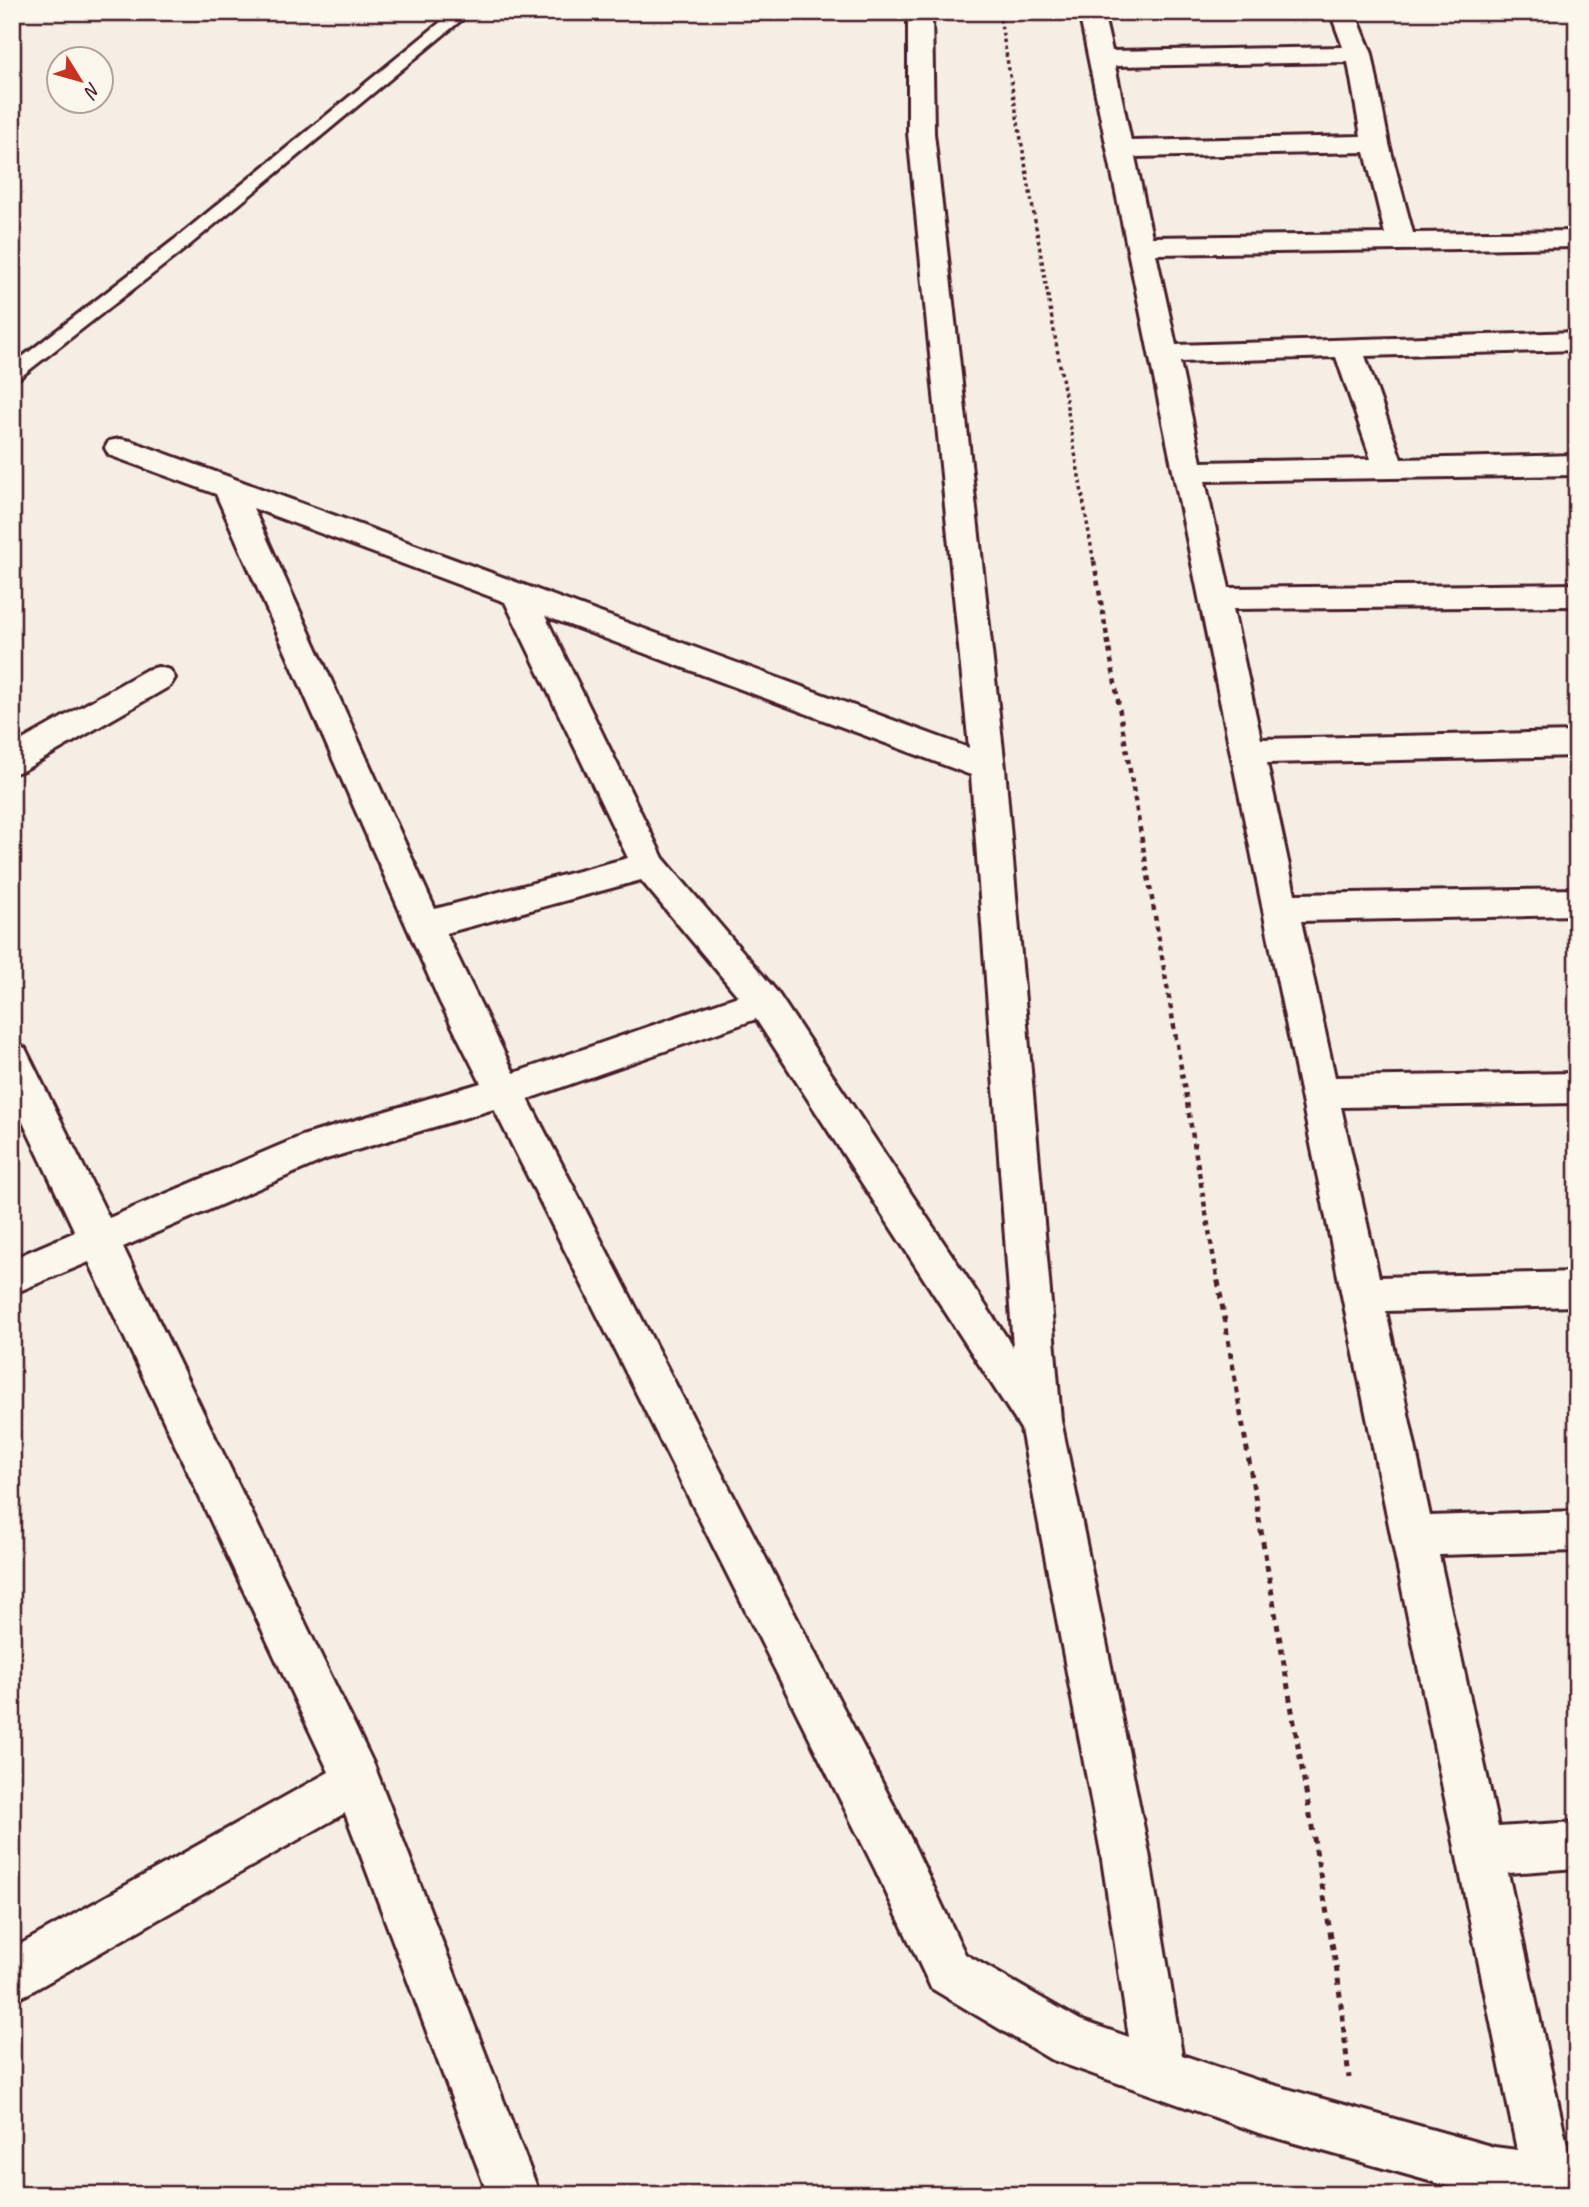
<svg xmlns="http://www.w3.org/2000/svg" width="1589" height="2207" font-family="Caveat,sans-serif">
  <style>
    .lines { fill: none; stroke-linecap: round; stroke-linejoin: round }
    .lane-casing { stroke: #4a1f2b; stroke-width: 6 }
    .street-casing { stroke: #4a1f2b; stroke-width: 6 }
    .path-far2 { stroke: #4a1f2b; stroke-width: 3.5; stroke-dasharray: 3.5 3.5; stroke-linecap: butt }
    .path-far1 { stroke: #4a1f2b; stroke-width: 4.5; stroke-dasharray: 5 5; stroke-linecap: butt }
    .path { stroke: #4a1f2b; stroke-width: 5; stroke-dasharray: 6 6; stroke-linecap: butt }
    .lane { fill: #fbf7ec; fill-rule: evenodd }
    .street { fill: #fbf7ec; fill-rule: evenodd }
  </style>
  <rect width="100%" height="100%" fill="#f4eee4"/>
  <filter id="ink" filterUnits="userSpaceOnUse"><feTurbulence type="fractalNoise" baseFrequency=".0143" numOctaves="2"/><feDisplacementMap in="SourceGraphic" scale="14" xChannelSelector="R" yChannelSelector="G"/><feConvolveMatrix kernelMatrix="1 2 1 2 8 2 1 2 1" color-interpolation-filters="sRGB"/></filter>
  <g filter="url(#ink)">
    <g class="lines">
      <defs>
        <path id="lane" d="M 453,12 L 471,12 L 186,248 L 19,378 L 12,380 L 12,365 L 174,240 Z"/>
        <g id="street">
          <path d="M 908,12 L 932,12 L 934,133 L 1005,768 L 1061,1420 L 1149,1853 L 1182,2055 L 1259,2081 L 1494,2147 L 1517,2150 L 1079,12 L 1103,12 L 1112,51 L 1343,47 L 1330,12 L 1355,12 L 1372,54 L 1389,144 L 1413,233 L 1577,231 L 1577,247 L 1156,254 L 1176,345 L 1577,332 L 1577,350 L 1365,356 L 1401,459 L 1577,455 L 1577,475 L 1205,481 L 1229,588 L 1577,584 L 1577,606 L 1233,609 L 1261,739 L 1577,732 L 1577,756 L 1267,763 L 1295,894 L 1577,889 L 1577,915 L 1301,921 L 1335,1077 L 1577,1073 L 1577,1103 L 1341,1107 L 1379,1277 L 1577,1272 L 1577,1306 L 1386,1311 L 1430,1516 L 1577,1511 L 1577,1551 L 1439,1555 L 1498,1827 L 1577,1822 L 1577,1868 L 1508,1873 L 1569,2154 L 1577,2154 L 1577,2195 L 1479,2195 L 1259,2133 L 1050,2059 L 931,1988 L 875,1869 L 494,1109 L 326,1159 L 123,1247 L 374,1765 L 540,2195 L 488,2195 L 345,1813 L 29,1993 L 12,2001 L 12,1949 L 329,1772 L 89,1262 L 12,1294 L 12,1259 L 75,1232 L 12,1099 L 12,1043 L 25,1048 L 109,1218 L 302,1136 L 481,1083 L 440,1002 L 216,494 L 109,455 L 105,448 L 109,441 L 120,439 L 131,441 L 969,748 L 908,133 ZM 1348,62 L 1361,136 L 1131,141 L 1115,66 ZM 1365,152 L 1385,234 L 1152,237 L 1135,157 ZM 1336,357 L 1371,459 L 1201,462 L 1180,362 ZM 253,508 L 505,602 L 628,858 L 435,909 ZM 545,616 L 971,775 L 1013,1347 L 777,992 L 663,858 ZM 641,880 L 738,996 L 514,1073 L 446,933 ZM 756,1019 L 1021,1429 L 1101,1853 L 1129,2037 L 1080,2020 L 965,1954 L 909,1835 L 528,1099 Z"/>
          <path d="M 158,667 L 170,670 L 175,678 L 170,686 L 24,770 L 12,774 L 12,746 L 146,670 Z"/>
        </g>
      </defs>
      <use href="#lane" class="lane-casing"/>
      <use href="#street" class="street-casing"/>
      <path class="path-far2" d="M 999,12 L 1094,563"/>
      <path class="path-far1" d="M 1094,561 L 1218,1283"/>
      <path class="path" d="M 1218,1281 L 1338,1978 L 1349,2078"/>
      <use href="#lane" class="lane"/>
      <use href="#street" class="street"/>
    </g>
  </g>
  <rect width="1589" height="2207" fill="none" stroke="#fbf7ec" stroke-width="42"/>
  <rect x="21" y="21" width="1547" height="2165" fill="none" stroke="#4a1f2b" stroke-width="2.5" filter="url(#ink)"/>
  <g transform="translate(80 80) rotate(127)"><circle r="33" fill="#fbf7ec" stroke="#b4a19f" stroke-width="2"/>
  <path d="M0-5L12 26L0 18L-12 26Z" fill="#c8321e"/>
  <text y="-10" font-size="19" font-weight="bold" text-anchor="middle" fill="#4a1f2b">N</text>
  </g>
</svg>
